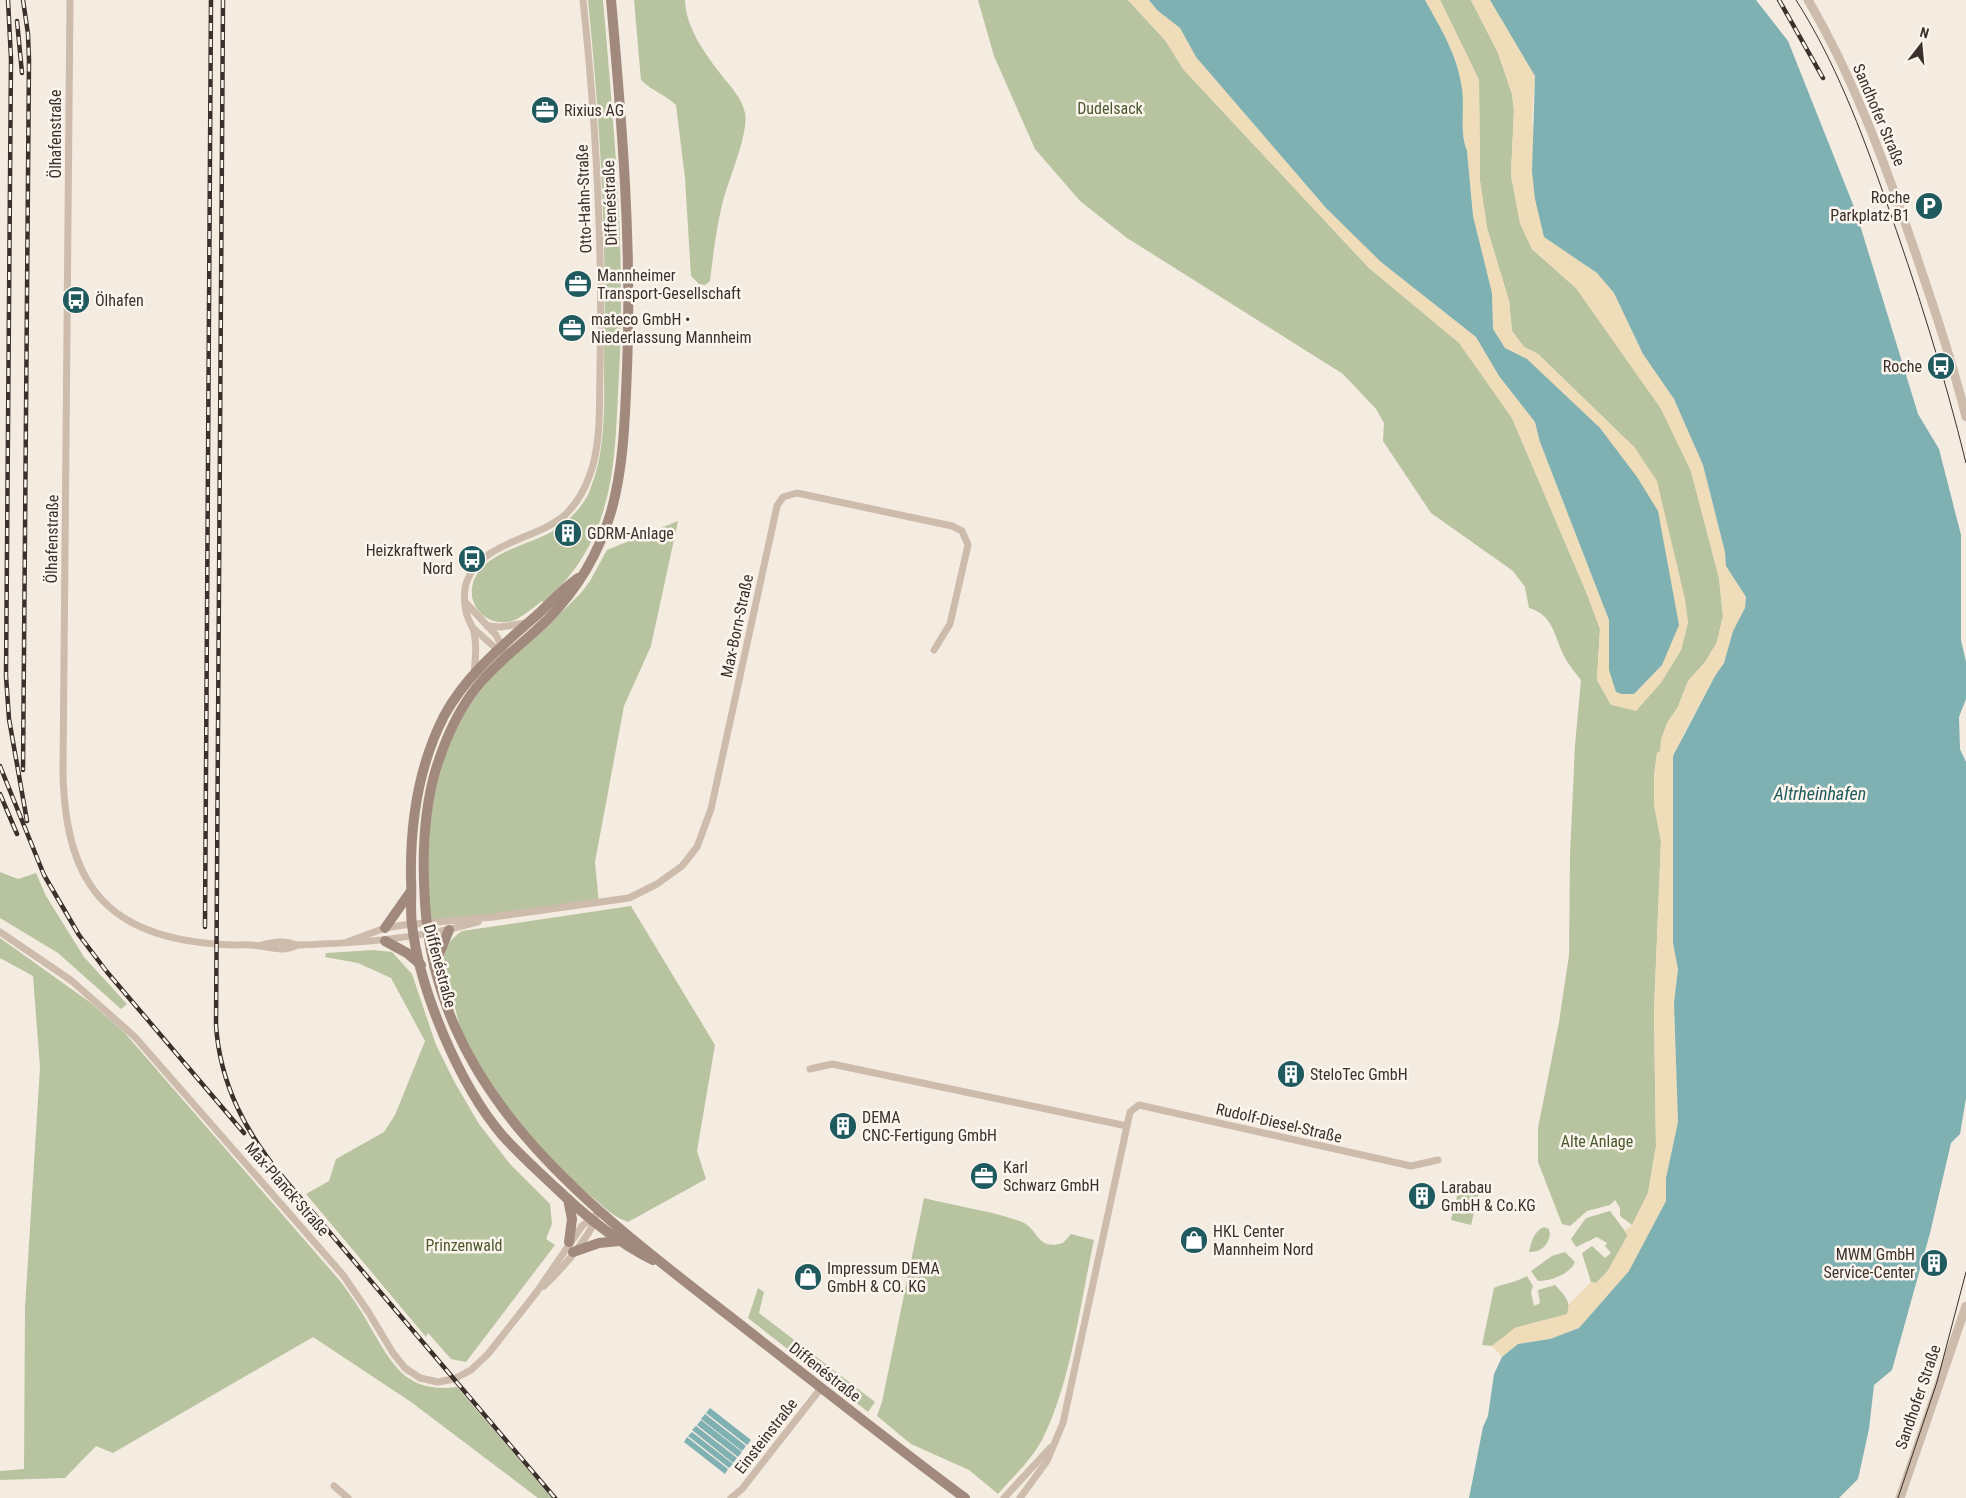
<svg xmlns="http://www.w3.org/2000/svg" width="1966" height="1498" font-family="'Roboto Condensed',sans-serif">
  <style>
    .green { fill: #b8c4a0 }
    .sand { fill: #efdcb8 }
    .water { fill: #7fb0b2 }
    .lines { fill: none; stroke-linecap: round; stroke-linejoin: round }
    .minor { stroke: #cdbbac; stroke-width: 7 }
    .tertiary { stroke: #cdbbac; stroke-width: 9 }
    .secondary { stroke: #a18a7d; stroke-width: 10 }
    .tram { stroke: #3b302b; stroke-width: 1 }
    .rail-casing { stroke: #3b302b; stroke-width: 4.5 }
    .rail { stroke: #fbf5ee; stroke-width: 2.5; stroke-dasharray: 8; stroke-linecap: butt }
    .labels { text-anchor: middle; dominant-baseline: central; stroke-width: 5; stroke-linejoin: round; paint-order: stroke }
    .park-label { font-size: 16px; fill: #4a5a2e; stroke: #fbf5ee }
    .poi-label { font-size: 16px; fill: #3b302b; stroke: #fbf5ee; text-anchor: start }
    .street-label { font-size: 16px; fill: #3b302b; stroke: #fbf5ee }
    .water-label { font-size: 18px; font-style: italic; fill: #1f5a5e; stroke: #fbf5ee }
  </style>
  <rect width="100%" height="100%" fill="#f4ebe1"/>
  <g class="green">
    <path d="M 588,0 L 603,0 C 614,130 627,262 618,392 C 616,433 615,476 602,515 C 591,550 571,577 545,603 L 542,601 C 534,607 526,614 517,619 C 495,630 469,612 472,588 C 477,553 528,546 553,531 C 568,522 584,506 590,490 C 607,449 604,401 604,359 C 607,238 600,120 588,0 Z"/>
    <path d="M 634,0 L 685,0 C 686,29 706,55 723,77 C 732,88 742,99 745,113 C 749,135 727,182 722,205 C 716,230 713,256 710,281 L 705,285 L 699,284 L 691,276 L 685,178 L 676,105 C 666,95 652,91 641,80 Z"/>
    <path d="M 978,0 L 1128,0 L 1165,40 L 1184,70 L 1369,268 L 1459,342 L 1512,418 L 1587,594 L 1600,629 L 1597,680 L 1611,705 L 1660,684 L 1681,650 L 1688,622 L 1635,448 L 1538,354 L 1524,347 L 1512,331 L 1509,301 L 1487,228 L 1480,181 L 1479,80 L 1440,0 L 1471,0 L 1498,53 L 1512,94 L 1514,110 L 1511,175 L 1520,223 L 1532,249 L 1576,288 L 1661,408 L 1691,471 L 1719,578 L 1723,616 L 1717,642 L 1706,661 L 1688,681 L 1678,707 L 1667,723 L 1661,740 L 1661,751 L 1657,753 L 1654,777 L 1654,804 L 1661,841 L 1654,1012 L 1656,1146 L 1648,1193 L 1632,1225 L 1620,1216 L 1620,1208 L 1615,1200 L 1610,1205 L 1587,1211 L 1570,1226 L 1562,1224 L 1538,1162 L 1538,1128 L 1559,1022 L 1569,955 L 1570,856 L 1575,745 L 1581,680 C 1575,672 1567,663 1563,654 C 1554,634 1552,614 1529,608 L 1525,587 L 1513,571 L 1431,513 L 1383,441 L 1384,423 L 1376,409 L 1343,374 L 1127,238 L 1080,201 L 1035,149 L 994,56 Z"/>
    <path d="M 678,521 L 651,646 L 624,706 L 595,862 L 599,904 L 426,923 C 421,848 432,750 481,690 C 509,654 548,627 580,594 L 590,581 L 607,550 Z"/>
    <path d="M 0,872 L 18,879 L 36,873 L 46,896 L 84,957 L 127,1004 L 121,1009 L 58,953 L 0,918 Z"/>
    <path d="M 631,906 L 715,1045 L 697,1151 L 706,1179 L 628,1222 C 613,1217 603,1206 591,1196 C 540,1153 494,1100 465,1039 C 458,1026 456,1009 452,995 C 445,967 434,950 462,931 Z"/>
    <path d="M 0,938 L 91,1003 L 124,1032 L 341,1282 C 352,1297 363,1313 372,1330 C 394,1368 408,1393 457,1387 L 552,1498 L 538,1498 L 411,1402 L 313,1337 L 113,1453 L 96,1446 L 65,1478 L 0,1480 L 0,1471 L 24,1469 L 25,1308 L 40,1067 L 33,976 L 0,958 Z"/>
    <path d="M 374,950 L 392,952 L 412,974 L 436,1045 L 455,1083 L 479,1124 L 510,1164 L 550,1204 L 552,1224 L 546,1239 L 555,1245 L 466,1362 L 451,1359 L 428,1333 L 426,1337 L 306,1194 L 329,1181 L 336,1159 L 384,1132 L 395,1115 L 425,1041 L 391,978 L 358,963 L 325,957 L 326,953 Z"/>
    <path d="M 1459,1188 L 1479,1193 L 1471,1225 L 1451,1220 Z"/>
    <path d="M 924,1198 C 954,1206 993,1211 1022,1222 C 1039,1229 1036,1251 1063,1243 L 1071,1234 L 1094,1240 C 1080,1304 1071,1383 1042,1440 C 1031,1460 1013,1477 998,1494 L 969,1470 L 911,1444 L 877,1416 L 882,1402 Z"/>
    <path d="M 1610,1211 L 1628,1235 L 1607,1272 L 1596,1283 L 1591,1282 L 1582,1253 L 1592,1246 L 1605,1258 L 1611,1253 L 1605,1246 L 1607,1243 L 1597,1237 L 1576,1247 L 1571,1239 L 1586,1218 Z"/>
    <path d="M 1544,1227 L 1549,1229 L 1550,1234 C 1548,1246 1541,1252 1529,1252 C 1531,1242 1534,1231 1544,1227 Z"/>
    <path d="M 1565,1252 L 1575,1262 C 1570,1274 1551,1281 1538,1281 L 1531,1271 L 1552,1256 Z"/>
    <path d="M 1527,1276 L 1533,1286 L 1531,1292 L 1534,1306 L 1540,1303 L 1538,1290 L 1555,1285 C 1563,1293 1572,1302 1568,1314 L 1515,1328 L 1492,1346 L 1482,1345 L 1494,1288 C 1505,1283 1515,1283 1527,1276 Z"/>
    <path d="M 758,1288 L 764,1292 L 759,1313 L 875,1402 L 868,1412 L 748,1318 Z"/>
  </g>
  <g class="sand">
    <path d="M 1128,0 L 1149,0 L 1157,10 L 1180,28 L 1196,57 L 1326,208 L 1381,262 L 1476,337 L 1499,376 L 1535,422 L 1540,442 L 1609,620 L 1609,670 L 1634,694 L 1662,665 L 1514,354 L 1505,348 L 1493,329 L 1492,293 L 1473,216 L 1467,151 C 1459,131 1465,110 1462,89 C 1458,56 1441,29 1425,0 L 1440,0 L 1479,80 L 1480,181 L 1487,228 L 1509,301 L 1512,331 L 1524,347 L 1538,354 L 1635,448 L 1657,481 L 1685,599 L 1688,622 L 1681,650 L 1660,684 L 1636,711 L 1611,705 L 1597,679 L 1600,629 L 1587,594 L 1512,418 L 1459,343 L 1369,268 L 1184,70 L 1165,40 Z"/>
    <path d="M 1471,0 L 1490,0 L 1535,76 L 1532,120 L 1544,237 L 1597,273 L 1614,293 L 1643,354 L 1674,399 L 1703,465 L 1725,552 L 1726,566 L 1746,597 L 1745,608 L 1733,631 L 1724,663 L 1715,676 L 1683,735 L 1673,781 L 1673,943 L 1678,969 L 1674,1003 L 1678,1122 L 1666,1178 L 1667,1201 L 1629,1271 L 1579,1328 L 1550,1339 L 1518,1344 L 1502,1357 L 1492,1346 L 1515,1328 L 1567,1314 L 1569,1304 L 1591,1282 L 1596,1283 L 1607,1272 L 1628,1235 L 1624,1231 L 1632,1225 L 1648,1193 L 1656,1146 L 1654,1012 L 1661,841 L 1654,805 L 1654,777 L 1657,753 L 1660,751 L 1661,740 L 1667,723 L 1678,707 L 1688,681 L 1706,661 L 1717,642 L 1723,616 L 1719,578 L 1691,471 L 1661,409 L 1576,288 L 1532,249 L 1520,223 L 1511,175 L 1514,110 L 1512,94 L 1498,53 Z"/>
  </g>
  <g class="water">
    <path d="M 1149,0 L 1425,0 C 1441,29 1458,56 1462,89 C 1465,110 1459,131 1467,151 L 1473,216 L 1492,293 L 1493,329 L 1505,348 L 1527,359 L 1600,428 L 1637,477 L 1658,511 L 1679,625 L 1662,665 L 1634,694 L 1622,694 L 1616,692 L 1609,670 L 1609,620 L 1540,442 L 1535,422 L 1499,376 L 1476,337 L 1381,262 L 1326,208 L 1196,57 L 1180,28 L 1157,10 Z"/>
    <path d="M 1490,0 L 1756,0 L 1788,41 L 1856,212 L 1918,414 L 1939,449 L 1961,535 L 1961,640 L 1966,662 L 1966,699 L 1959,717 L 1960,749 L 1966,762 L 1966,1098 L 1960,1134 L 1951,1143 L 1930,1233 L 1892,1370 L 1874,1385 L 1869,1429 L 1858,1479 L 1839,1498 L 1469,1498 L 1483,1427 L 1488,1416 L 1494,1374 L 1502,1357 L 1518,1344 L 1550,1339 L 1579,1328 L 1629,1271 L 1666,1201 L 1666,1178 L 1678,1122 L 1674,1003 L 1678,969 L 1673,943 L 1673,756 L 1715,676 L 1724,663 L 1733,631 L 1745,608 L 1746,597 L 1726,566 L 1725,552 L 1703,465 L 1674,399 L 1643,354 L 1614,293 L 1597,273 L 1544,237 L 1535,199 L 1532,171 L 1535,76 Z"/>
    <path d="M 710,1408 L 751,1440 L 747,1445 L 706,1413 Z"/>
    <path d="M 705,1414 L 746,1446 L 742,1451 L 701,1419 Z"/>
    <path d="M 701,1420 L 742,1452 L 738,1457 L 697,1425 Z"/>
    <path d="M 696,1426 L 737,1458 L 733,1463 L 692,1430 Z"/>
    <path d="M 692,1432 L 733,1464 L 729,1468 L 688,1436 Z"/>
    <path d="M 687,1437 L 728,1469 L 725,1474 L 684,1442 Z"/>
  </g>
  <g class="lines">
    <g class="minor">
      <path d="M 70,0 L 63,772 C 65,891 113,941 233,945 C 242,945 251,944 260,946 C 275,948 283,952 297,945"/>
      <path d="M 466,603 L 496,635 L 507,656"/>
      <path d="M 487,626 L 501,627 L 526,623"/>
      <path d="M 474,629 L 500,652"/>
      <path d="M 474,673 C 476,658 477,646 474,632 C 473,627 470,623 468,618 C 464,608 463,591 467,581 C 481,542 536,540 565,515 C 575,505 584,491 589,477 C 602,444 599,404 600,369 C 603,246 596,123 583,0"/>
      <path d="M 0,932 L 72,981 L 135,1037 L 343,1275 L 369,1313 L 393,1353 L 405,1368 L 420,1378 L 438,1382 L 454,1379 L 471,1370 L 488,1354 L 536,1293 L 582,1226 L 601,1211"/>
      <path d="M 347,942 L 385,928 L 404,925 L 493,917 L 629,898 L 657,884 L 682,866 L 697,847 L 711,809 L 777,506 L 783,497 L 797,493 L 952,526 L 962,531 L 968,545 L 950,624 L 934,650"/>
      <path d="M 262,945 C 275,942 284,940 297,945 C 359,943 418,939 478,922"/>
      <path d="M 810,1069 L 832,1064 L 1127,1126"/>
      <path d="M 544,1286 C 564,1267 583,1244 596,1220"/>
      <path d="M 334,1486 L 348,1498"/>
      <path d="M 731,1498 L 742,1489 L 821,1388"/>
      <path d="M 1004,1498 L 1050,1448"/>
      <path d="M 1020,1498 L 1047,1461 L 1063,1423 L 1130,1112 L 1139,1105 L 1411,1166 L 1438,1160"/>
    </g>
    <g class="tertiary">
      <path d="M 1808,0 C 1852,75 1883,158 1911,240 C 1931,299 1951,357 1966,417"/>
      <path d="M 1900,1498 L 1966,1306"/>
    </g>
    <g class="secondary">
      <path d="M 611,0 C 622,123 632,246 627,369 C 625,417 624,466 611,512 C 599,553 577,590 547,620 C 524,643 496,662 476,688 C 457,712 445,740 436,769 C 423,812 422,858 425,903 C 437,1099 595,1211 737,1322 C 813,1381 888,1441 965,1498"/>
      <path d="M 578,578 C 563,589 551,602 537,615 C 503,645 466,675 444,716 C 418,767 410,822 411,879 C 412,894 410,910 412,925 C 420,991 459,1084 502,1135 C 519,1154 538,1171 556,1188 C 585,1216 617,1242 653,1260"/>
      <path d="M 385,928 L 411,891"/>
      <path d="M 385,941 L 407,953 L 421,965"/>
      <path d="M 434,966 L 449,930"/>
      <path d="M 568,1199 L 572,1219 L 569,1242"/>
      <path d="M 573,1252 L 599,1243 L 619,1241"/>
    </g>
    <g class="tram">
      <path d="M 1796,0 C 1835,61 1861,130 1885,198 C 1916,285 1944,373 1966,463"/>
      <path d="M 1898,1498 L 1937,1382 L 1966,1272"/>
    </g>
    <defs>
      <g id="rail">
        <path d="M 8,0 L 11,59 L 6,676 L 9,719 L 27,821"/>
        <path d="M 23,0 L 28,34 L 29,60 L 23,770"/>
        <path d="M 223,0 L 216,1025 C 220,1085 246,1133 284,1179"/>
        <path d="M 1779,0 L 1823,78"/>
        <path d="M 17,21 L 22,73"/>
        <path d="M 0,766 L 44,875 L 79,935 L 107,972 L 244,1133"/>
        <path d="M 0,794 L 17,834"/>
        <path d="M 205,927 L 211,0"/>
        <path d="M 280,1174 L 555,1498"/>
      </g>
    </defs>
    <use href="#rail" class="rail-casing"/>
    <use href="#rail" class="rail"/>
  </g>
  <defs>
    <symbol id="office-disc" viewBox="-11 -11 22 22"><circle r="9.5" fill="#1f5a5e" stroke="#fbf5ee"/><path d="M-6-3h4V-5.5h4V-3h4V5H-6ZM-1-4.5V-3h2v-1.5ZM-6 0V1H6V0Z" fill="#fff"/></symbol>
    <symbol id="parking-disc" viewBox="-11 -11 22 22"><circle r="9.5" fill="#1f5a5e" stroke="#fbf5ee"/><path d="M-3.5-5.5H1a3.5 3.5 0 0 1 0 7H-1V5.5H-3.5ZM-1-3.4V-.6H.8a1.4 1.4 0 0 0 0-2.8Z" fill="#fff"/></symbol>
    <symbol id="bus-disc" viewBox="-11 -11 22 22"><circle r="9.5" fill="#1f5a5e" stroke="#fbf5ee"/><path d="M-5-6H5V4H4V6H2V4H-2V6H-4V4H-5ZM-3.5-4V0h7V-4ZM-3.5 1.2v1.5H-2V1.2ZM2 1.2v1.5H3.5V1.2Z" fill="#fff"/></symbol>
    <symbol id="building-disc" viewBox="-11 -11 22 22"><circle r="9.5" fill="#1f5a5e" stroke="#fbf5ee"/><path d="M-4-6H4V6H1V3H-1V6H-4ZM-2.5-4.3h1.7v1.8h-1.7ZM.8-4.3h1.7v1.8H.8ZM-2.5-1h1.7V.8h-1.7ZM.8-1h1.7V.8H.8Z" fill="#fff"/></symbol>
    <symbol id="shop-disc" viewBox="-11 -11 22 22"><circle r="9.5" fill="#1f5a5e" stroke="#fbf5ee"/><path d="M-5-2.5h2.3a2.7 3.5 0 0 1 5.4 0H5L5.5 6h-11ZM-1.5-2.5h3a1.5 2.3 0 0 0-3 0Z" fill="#fff"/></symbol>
  </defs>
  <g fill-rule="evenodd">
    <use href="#office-disc" x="529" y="94" width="32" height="32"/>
    <use href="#parking-disc" x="1913" y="190" width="32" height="32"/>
    <use href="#office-disc" x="562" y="268" width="32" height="32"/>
    <use href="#bus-disc" x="60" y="284" width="32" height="32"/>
    <use href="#office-disc" x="556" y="312" width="32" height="32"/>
    <use href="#bus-disc" x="1925" y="350" width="32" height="32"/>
    <use href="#building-disc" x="552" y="517" width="32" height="32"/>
    <use href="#bus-disc" x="456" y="543" width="32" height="32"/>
    <use href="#building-disc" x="1275" y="1058" width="32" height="32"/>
    <use href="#building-disc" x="827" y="1110" width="32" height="32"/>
    <use href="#office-disc" x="968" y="1160" width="32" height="32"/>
    <use href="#building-disc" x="1406" y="1180" width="32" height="32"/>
    <use href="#shop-disc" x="1178" y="1224" width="32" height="32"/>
    <use href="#building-disc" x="1918" y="1247" width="32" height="32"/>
    <use href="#shop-disc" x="792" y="1261" width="32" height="32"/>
  </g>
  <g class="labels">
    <g class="park-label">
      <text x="1110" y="108">Dudelsack</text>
      <text x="1597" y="1141">Alte Anlage</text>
      <text x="464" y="1245">Prinzenwald</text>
    </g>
    <g class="poi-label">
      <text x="564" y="110">Rixius AG</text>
      <text x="1910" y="197" text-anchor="end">Roche<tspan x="1910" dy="18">Parkplatz B1</tspan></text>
      <text x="597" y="275">Mannheimer<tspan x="597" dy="18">Transport-Gesellschaft</tspan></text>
      <text x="95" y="300">Ölhafen</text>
      <text x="591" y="319">mateco GmbH •<tspan x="591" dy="18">Niederlassung Mannheim</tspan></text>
      <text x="1922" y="366" text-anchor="end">Roche</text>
      <text x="587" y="533">GDRM-Anlage</text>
      <text x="453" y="550" text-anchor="end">Heizkraftwerk<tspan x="453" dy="18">Nord</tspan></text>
      <text x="1310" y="1074">SteloTec GmbH</text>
      <text x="862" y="1117">DEMA<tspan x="862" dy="18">CNC-Fertigung GmbH</tspan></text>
      <text x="1003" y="1167">Karl<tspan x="1003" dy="18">Schwarz GmbH</tspan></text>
      <text x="1441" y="1187">Larabau<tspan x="1441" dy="18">GmbH &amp; Co.KG</tspan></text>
      <text x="1213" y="1231">HKL Center<tspan x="1213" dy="18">Mannheim Nord</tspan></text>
      <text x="1915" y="1254" text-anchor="end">MWM GmbH<tspan x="1915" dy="18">Service-Center</tspan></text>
      <text x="827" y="1268">Impressum DEMA<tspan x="827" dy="18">GmbH &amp; CO. KG</tspan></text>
    </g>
    <g class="street-label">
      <text transform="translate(1879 115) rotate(67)">Sandhofer Straße</text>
      <text transform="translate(55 134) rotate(-90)">Ölhafenstraße</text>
      <text transform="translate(584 199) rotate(-92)">Otto-Hahn-Straße</text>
      <text transform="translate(610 203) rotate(-92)">Diffenéstraße</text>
      <text transform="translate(52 539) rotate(-89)">Ölhafenstraße</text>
      <text transform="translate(737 626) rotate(-78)">Max-Born-Straße</text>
      <text transform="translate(440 966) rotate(75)">Diffenéstraße</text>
      <text transform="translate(1279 1123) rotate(13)">Rudolf-Diesel-Straße</text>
      <text transform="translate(287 1189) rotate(49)">Max-Planck-Straße</text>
      <text transform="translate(825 1372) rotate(38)">Diffenéstraße</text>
      <text transform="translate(1918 1397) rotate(-71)">Sandhofer Straße</text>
      <text transform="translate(766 1436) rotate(-52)">Einsteinstraße</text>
    </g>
    <g class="water-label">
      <text x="1820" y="793">Altrheinhafen</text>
    </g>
  </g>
  <g transform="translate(1921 45) rotate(16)" stroke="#fbf5ee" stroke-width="4" paint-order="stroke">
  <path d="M0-4L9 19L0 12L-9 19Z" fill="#3b302b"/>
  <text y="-8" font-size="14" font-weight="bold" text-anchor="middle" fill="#3b302b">N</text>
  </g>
</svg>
